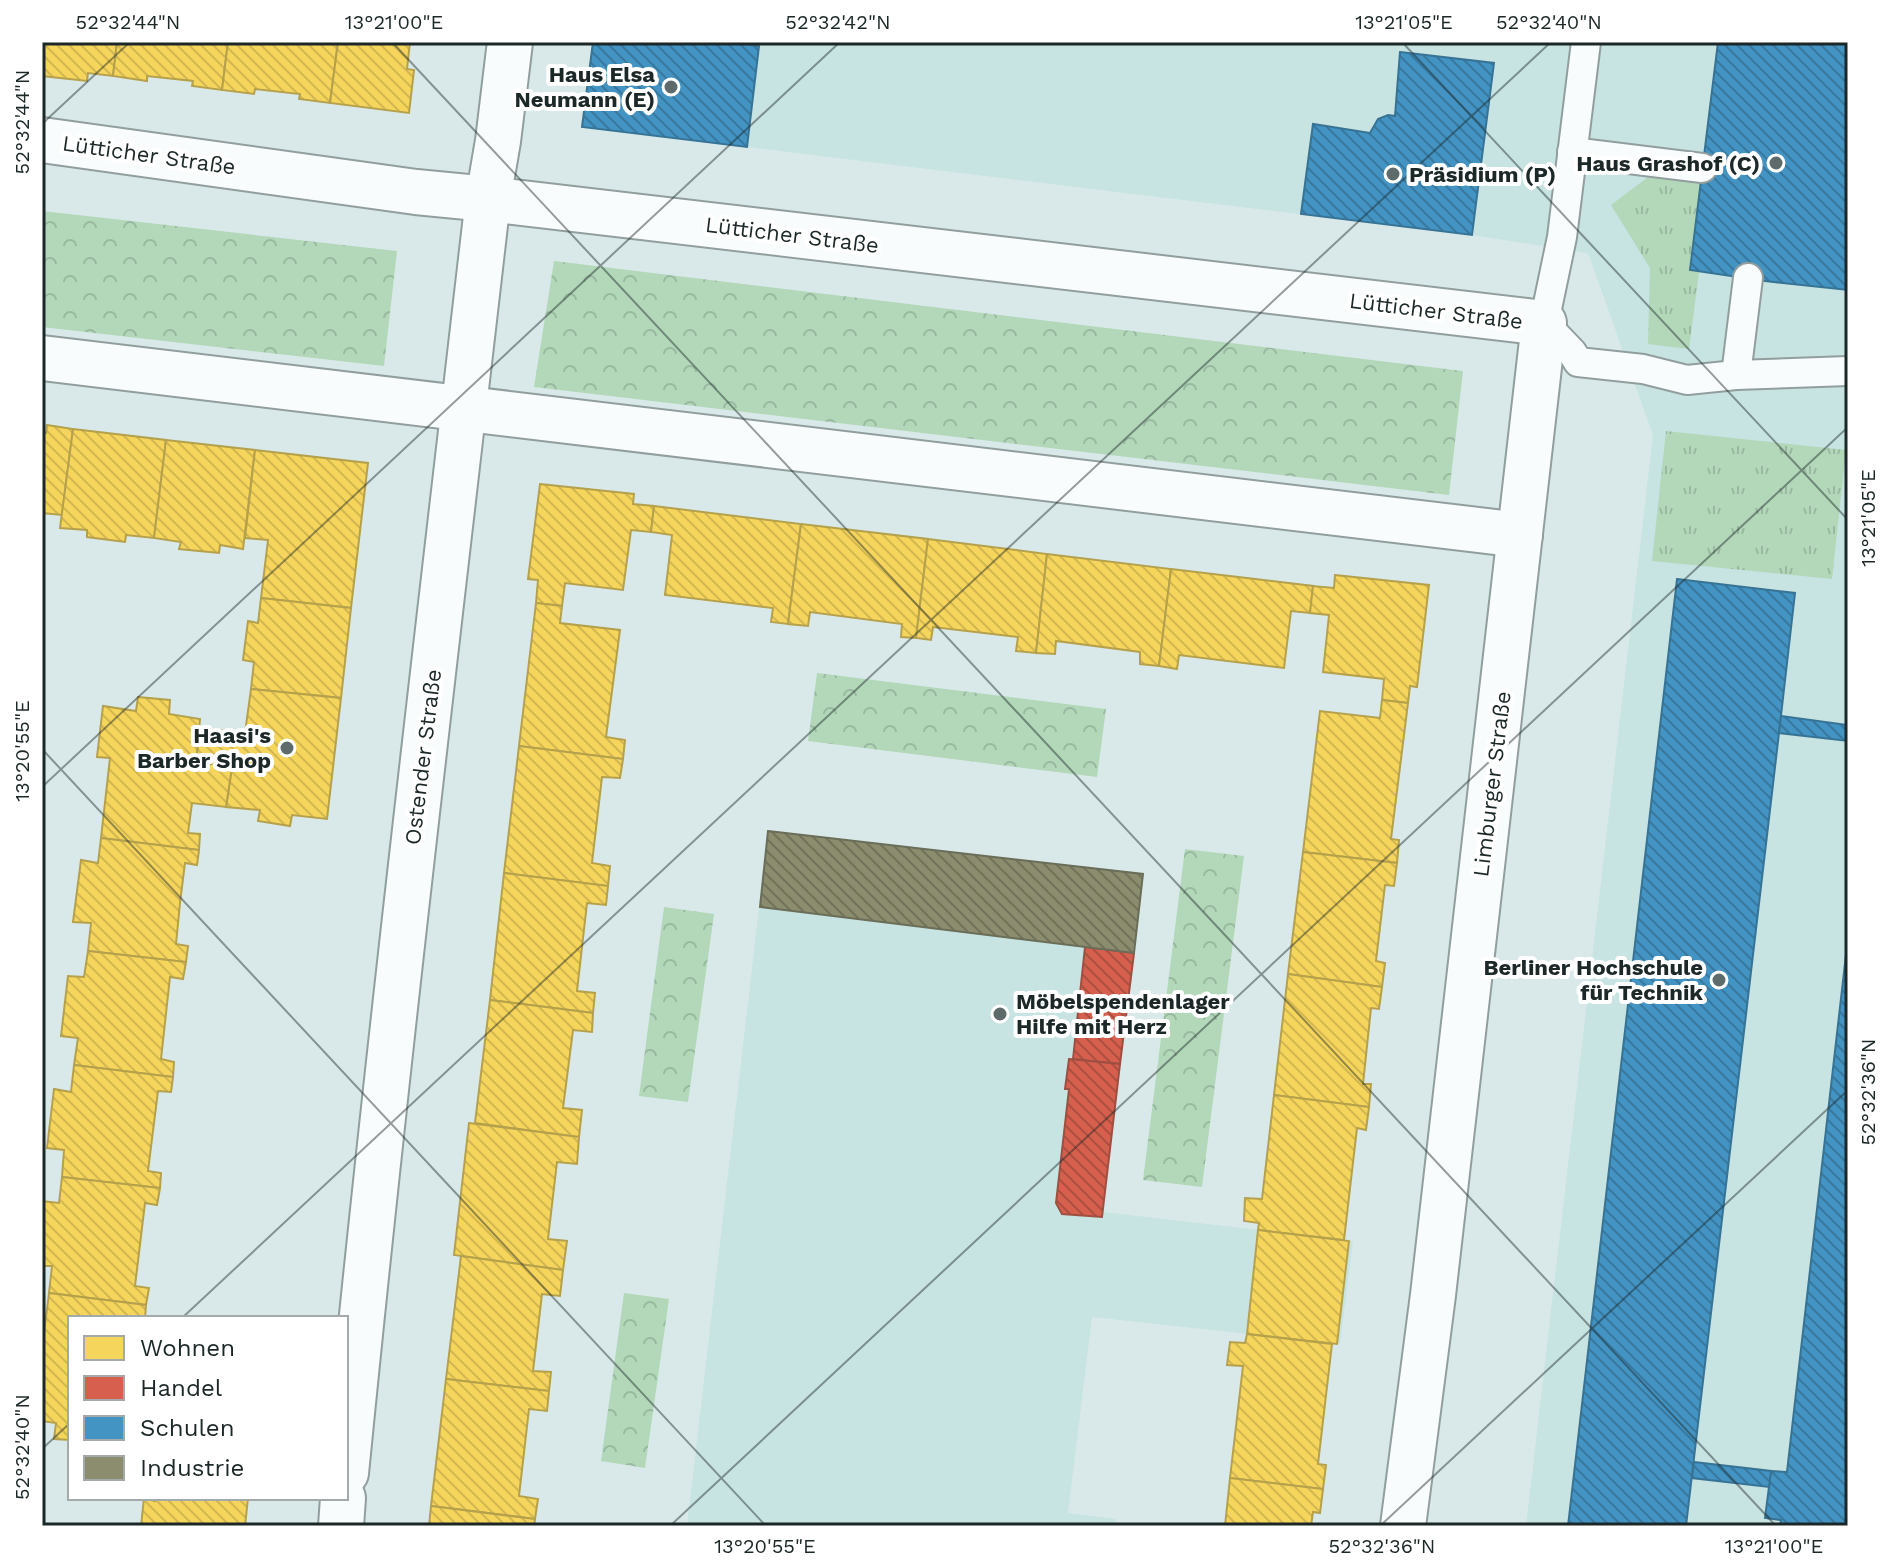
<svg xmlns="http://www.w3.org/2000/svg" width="1890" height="1568" font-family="'Work Sans',sans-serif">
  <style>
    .built { fill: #c7e3e2 }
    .grass { fill: url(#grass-tufts) }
    .forest { fill: url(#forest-crowns) }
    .homes { fill: url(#homes-back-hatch); stroke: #b5a14c; stroke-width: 2 }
    .shops { fill: url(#shops-back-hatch); stroke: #9e4f42; stroke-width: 2 }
    .schools { fill: url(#schools-back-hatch); stroke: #377394; stroke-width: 2 }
    .industry { fill: url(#industry-back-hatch); stroke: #6a6e59; stroke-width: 2 }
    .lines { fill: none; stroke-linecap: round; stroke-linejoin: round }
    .service-casing { stroke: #929e9e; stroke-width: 32 }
    .minor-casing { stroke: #929e9e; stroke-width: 48 }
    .service { stroke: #f9fcfc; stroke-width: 28 }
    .minor { stroke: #f9fcfc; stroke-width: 44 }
    .ticks { fill: none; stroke: #1c2727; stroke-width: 2; stroke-opacity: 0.45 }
    .poi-dot { fill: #5e6b6b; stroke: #fff; stroke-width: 3 }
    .labels { text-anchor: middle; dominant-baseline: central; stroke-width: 8; stroke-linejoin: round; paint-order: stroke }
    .poi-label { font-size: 22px; font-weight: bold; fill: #1c2727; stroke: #fff; text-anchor: end }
    .street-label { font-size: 22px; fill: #1c2727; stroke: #fff }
    .neatline { fill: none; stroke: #1c2727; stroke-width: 3 }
    .ticks-label { font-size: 20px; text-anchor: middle; fill: #1c2727 }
  </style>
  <defs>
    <pattern id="grass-tufts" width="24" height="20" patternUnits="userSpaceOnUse" patternTransform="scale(2)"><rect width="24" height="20" fill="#b2d8b9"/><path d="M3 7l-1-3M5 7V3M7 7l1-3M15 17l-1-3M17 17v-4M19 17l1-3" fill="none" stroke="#98b99f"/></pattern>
    <pattern id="forest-crowns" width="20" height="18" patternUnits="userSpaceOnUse" patternTransform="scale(2)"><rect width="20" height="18" fill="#b2d8b9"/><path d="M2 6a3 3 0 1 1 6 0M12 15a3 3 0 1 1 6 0" fill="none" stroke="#98b99f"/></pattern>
    <pattern id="homes-back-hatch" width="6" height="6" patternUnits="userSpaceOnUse" patternTransform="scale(2)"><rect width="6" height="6" fill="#f6d55c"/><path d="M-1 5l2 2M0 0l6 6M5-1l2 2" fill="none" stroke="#d2b750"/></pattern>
    <pattern id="shops-back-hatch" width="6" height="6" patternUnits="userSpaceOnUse" patternTransform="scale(2)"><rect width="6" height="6" fill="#d6604d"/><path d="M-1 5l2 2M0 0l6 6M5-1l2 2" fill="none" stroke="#ad4f40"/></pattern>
    <pattern id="schools-back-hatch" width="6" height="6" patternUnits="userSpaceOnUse" patternTransform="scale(2)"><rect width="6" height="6" fill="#4393c3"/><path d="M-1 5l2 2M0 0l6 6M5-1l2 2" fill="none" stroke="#37789e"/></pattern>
    <pattern id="industry-back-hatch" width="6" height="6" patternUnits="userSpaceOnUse" patternTransform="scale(2)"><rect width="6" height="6" fill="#8c8c6e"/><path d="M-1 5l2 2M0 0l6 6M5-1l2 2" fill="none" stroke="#72725a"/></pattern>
  </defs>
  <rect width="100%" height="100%" fill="#d9e9e9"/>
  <g class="built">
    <path d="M 593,42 L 1848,42 L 1848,1526 L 1526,1526 L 1653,435 L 1588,253 L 1472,235 L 582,127 Z"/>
    <path d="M 768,831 L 1143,874 L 1103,1212 L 1353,1241 L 1340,1344 L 1092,1317 L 1068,1513 L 1116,1519 L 1115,1526 L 687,1526 Z"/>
  </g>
  <g class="grass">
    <path d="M 1656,171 L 1701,178 L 1690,270 L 1699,272 L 1689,349 L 1648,344 L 1650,268 L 1611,205 Z"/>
    <path d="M 1666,431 L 1846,450 L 1832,579 L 1652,561 Z"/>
  </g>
  <g class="forest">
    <path d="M 42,211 L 397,251 L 384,366 L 42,327 Z"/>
    <path d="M 554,261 L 1463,371 L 1449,495 L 534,387 Z"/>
    <path d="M 817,673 L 1106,709 L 1097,777 L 808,741 Z"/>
    <path d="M 1185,849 L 1244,856 L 1202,1187 L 1143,1180 Z"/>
    <path d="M 664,907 L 714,914 L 688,1102 L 639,1096 Z"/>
    <path d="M 624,1293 L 669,1299 L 645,1468 L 601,1461 Z"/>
  </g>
  <g class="homes">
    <path d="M 42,42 L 117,42 L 113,76 L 88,73 L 87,81 L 42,76 Z"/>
    <path d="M 117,42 L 228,42 L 222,90 L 192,86 L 193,81 L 147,76 L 147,81 L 113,76 Z"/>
    <path d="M 228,42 L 338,42 L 330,103 L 299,99 L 300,94 L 255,89 L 254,94 L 222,90 Z"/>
    <path d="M 338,42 L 410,42 L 407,69 L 414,70 L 409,113 L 330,103 Z"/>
    <path d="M 47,425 L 73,429 L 62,515 L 42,513 L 42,432 L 46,433 Z"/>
    <path d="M 73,429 L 166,440 L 154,538 L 126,535 L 125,542 L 87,537 L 87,530 L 60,528 Z"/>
    <path d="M 166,440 L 255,450 L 243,549 L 220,545 L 219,553 L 179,549 L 181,542 L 154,538 Z"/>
    <path d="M 255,450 L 368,463 L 351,608 L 261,598 L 268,540 L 245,538 Z"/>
    <path d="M 540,484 L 634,494 L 633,504 L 654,506 L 651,532 L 631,530 L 623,590 L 565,583 L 562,606 L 536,603 L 538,580 L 528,579 Z"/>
    <path d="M 654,506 L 801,524 L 788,624 L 771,622 L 773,608 L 665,595 L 672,535 L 651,532 Z"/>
    <path d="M 801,524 L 928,539 L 916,638 L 901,637 L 902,624 L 810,612 L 808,626 L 788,624 Z"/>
    <path d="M 928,539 L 1047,554 L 1036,653 L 1016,651 L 1018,637 L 933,627 L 931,640 L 916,638 Z"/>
    <path d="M 1047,554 L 1171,569 L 1159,666 L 1140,664 L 1140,652 L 1056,641 L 1055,654 L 1036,653 Z"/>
    <path d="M 1171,569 L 1313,586 L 1310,613 L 1291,611 L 1284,668 L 1179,655 L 1177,669 L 1159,666 Z"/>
    <path d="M 1335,575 L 1429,585 L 1417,687 L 1410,686 L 1408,703 L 1382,700 L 1384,679 L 1323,672 L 1329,615 L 1310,613 L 1313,586 L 1334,588 Z"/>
    <path d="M 261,598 L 351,608 L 341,698 L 251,689 L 254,662 L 243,660 L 248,621 L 258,623 Z"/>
    <path d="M 536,603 L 562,606 L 560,623 L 620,630 L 606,737 L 625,740 L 623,759 L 519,746 Z"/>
    <path d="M 251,689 L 341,698 L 327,819 L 292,815 L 290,826 L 258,821 L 260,810 L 226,807 L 232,767 L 196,762 L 200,728 L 245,733 Z"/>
    <path d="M 138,697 L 170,700 L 169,714 L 200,719 L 196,762 L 232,767 L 226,807 L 192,803 L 188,833 L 200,834 L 199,850 L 101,838 L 110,758 L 97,757 L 103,706 L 136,711 Z"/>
    <path d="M 1382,700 L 1408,703 L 1391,839 L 1399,840 L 1397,863 L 1303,852 L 1320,711 L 1380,718 Z"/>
    <path d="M 519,746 L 623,759 L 620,778 L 602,777 L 592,863 L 610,866 L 608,886 L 504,873 Z"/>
    <path d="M 101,838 L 199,850 L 197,865 L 185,863 L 180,903 L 176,944 L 188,946 L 186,962 L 88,951 L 91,923 L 73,922 L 81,860 L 98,863 Z"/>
    <path d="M 1303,852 L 1397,863 L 1394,886 L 1385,885 L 1376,961 L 1385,963 L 1382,987 L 1288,974 Z"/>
    <path d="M 504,873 L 608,886 L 606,905 L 587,903 L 577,991 L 595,993 L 593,1013 L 490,1000 Z"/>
    <path d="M 88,951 L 186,962 L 183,979 L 170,977 L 161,1059 L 174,1062 L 173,1077 L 74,1065 L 78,1038 L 61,1036 L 68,976 L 84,977 Z"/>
    <path d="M 1288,974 L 1382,987 L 1379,1009 L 1371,1008 L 1363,1084 L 1371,1084 L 1369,1107 L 1274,1095 Z"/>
    <path d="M 490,1000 L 593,1013 L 592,1032 L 573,1030 L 563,1108 L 582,1110 L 579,1137 L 475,1123 Z"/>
    <path d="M 74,1065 L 173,1077 L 171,1092 L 158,1091 L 148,1171 L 161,1173 L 160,1188 L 62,1177 L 64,1150 L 47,1148 L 54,1089 L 71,1092 Z"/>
    <path d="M 1274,1095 L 1369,1107 L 1366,1130 L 1357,1128 L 1344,1240 L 1258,1230 L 1259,1223 L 1244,1221 L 1245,1198 L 1262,1199 Z"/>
    <path d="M 469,1123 L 579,1137 L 577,1164 L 557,1162 L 548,1239 L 567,1241 L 563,1270 L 454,1255 Z"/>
    <path d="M 62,1177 L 160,1188 L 157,1205 L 145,1203 L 135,1286 L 149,1288 L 146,1305 L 49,1293 L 52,1266 L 42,1266 L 42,1201 L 59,1203 Z"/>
    <path d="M 1258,1230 L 1349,1241 L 1337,1344 L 1247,1334 Z"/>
    <path d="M 461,1256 L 563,1270 L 560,1296 L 542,1294 L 533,1371 L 551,1372 L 549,1391 L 446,1379 Z"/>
    <path d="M 49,1293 L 146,1305 L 145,1318 L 70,1318 L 70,1440 L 54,1439 L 56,1423 L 42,1421 L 42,1349 Z"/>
    <path d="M 1247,1334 L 1332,1344 L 1318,1464 L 1326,1465 L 1323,1489 L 1230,1478 L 1243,1366 L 1227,1365 L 1230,1342 L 1245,1343 Z"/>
    <path d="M 446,1379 L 549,1391 L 547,1411 L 529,1409 L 519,1496 L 538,1499 L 535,1519 L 431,1506 Z"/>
    <path d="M 1230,1478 L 1323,1489 L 1320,1513 L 1313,1512 L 1311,1526 L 1225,1526 Z"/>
    <path d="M 144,1498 L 155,1501 L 156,1498 L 248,1498 L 245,1526 L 141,1526 Z"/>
    <path d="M 431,1506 L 535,1519 L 534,1526 L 429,1526 Z"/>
  </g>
  <g class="shops">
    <path d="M 1085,947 L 1134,953 L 1120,1064 L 1073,1059 Z"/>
    <path d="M 1069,1059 L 1120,1064 L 1102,1217 L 1062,1214 L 1056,1203 L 1069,1089 L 1065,1089 Z"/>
  </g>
  <g class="schools">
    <path d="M 593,42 L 730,42 L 759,46 L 747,147 L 582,127 Z"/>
    <path d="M 1718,42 L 1848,42 L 1848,290 L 1765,281 L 1690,270 Z"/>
    <path d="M 1400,52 L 1494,63 L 1472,235 L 1301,214 L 1313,124 L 1370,133 L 1378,119 L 1388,115 L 1395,116 Z"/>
    <path d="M 1677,579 L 1795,593 L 1779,733 L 1686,1526 L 1568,1526 Z"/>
    <path d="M 1781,716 L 1848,725 L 1848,741 L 1779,733 Z"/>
    <path d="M 1848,937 L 1848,1526 L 1780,1526 L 1781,1520 L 1765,1518 L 1769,1487 L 1771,1471 L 1787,1472 Z"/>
    <path d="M 1694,1462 L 1771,1471 L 1769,1487 L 1692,1478 Z"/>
  </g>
  <path class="industry" d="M 768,831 L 1143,874 L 1134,953 L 760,907 Z"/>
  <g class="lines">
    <defs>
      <g id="service">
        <path d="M 1586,42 L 1562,237 L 1544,323 L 1572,352 L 1578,362 L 1643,369 L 1687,380 L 1736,375 L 1848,371"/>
        <path d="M 1572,152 L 1702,168"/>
        <path d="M 1736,375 L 1748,278"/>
      </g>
      <g id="minor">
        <path d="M 42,140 L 416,192 L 488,199 L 1544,323 L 1433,1295 L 1403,1526"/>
        <path d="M 42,358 L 1520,535"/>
        <path d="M 346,1473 C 388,1047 439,623 488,199 L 498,141 L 510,42"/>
        <path d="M 341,1526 L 343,1498"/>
      </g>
    </defs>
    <use href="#service" class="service-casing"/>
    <use href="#minor" class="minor-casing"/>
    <use href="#service" class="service"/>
    <use href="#minor" class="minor"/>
  </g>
  <path class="ticks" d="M 392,42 L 1776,1526M 1402,42 L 1848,520M 42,124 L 130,42M 42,749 L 766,1526M 42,787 L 840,42M 182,1318 L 1551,42M 42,1449 L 70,1423M 670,1526 L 1848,427M 1380,1526 L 1848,1090"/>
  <g class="poi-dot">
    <circle cx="671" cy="87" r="8"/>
    <circle cx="1776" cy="163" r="8"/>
    <circle cx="1393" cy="174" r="8"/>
    <circle cx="287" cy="748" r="8"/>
    <circle cx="1719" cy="980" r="8"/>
    <circle cx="1000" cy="1014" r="8"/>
  </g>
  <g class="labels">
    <g class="poi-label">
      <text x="655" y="74">Haus Elsa<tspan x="655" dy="25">Neumann (E)</tspan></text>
      <text x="1760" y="163">Haus Grashof (C)</text>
      <text x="1409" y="174" text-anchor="start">Präsidium (P)</text>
      <text x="271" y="735">Haasi's<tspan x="271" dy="25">Barber Shop</tspan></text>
      <text x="1703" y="967">Berliner Hochschule<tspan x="1703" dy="25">für Technik</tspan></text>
      <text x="1016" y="1001" text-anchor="start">Möbelspendenlager<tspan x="1016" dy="25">Hilfe mit Herz</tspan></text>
    </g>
    <g class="street-label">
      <text transform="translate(149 155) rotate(8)">Lütticher Straße</text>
      <text transform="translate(792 235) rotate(7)">Lütticher Straße</text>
      <text transform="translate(1436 311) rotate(7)">Lütticher Straße</text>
      <text transform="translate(423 757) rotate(-83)">Ostender Straße</text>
      <text transform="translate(1492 784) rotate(-83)">Limburger Straße</text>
    </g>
  </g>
  <rect width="1890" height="1568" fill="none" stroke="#ffffff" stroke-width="88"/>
  <rect x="68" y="1316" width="280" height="184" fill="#ffffff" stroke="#a4a9a9" stroke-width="2"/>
  <rect x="84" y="1336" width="40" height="24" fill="#f6d55c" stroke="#a4a9a9" stroke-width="2"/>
  <text x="140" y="1356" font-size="24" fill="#1c2727">Wohnen</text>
  <rect x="84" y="1376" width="40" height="24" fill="#d6604d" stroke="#a4a9a9" stroke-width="2"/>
  <text x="140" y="1396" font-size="24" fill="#1c2727">Handel</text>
  <rect x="84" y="1416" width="40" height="24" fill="#4393c3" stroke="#a4a9a9" stroke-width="2"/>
  <text x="140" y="1436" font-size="24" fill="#1c2727">Schulen</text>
  <rect x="84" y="1456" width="40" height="24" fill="#8c8c6e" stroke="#a4a9a9" stroke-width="2"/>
  <text x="140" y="1476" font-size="24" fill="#1c2727">Industrie</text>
  <rect x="44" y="44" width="1802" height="1480" class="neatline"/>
  <g class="ticks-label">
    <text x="128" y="29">52°32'44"N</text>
    <text x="394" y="29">13°21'00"E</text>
    <text x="838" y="29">52°32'42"N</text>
    <text x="1404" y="29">13°21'05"E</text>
    <text x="1549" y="29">52°32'40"N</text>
    <text transform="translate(22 122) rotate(-90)" y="7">52°32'44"N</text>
    <text transform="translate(1868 518) rotate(-90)" y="7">13°21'05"E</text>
    <text transform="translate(22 751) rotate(-90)" y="7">13°20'55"E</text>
    <text transform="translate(1868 1092) rotate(-90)" y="7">52°32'36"N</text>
    <text transform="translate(22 1447) rotate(-90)" y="7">52°32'40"N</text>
    <text x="765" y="1553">13°20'55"E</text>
    <text x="1382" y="1553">52°32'36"N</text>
    <text x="1774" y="1553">13°21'00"E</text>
  </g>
</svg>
